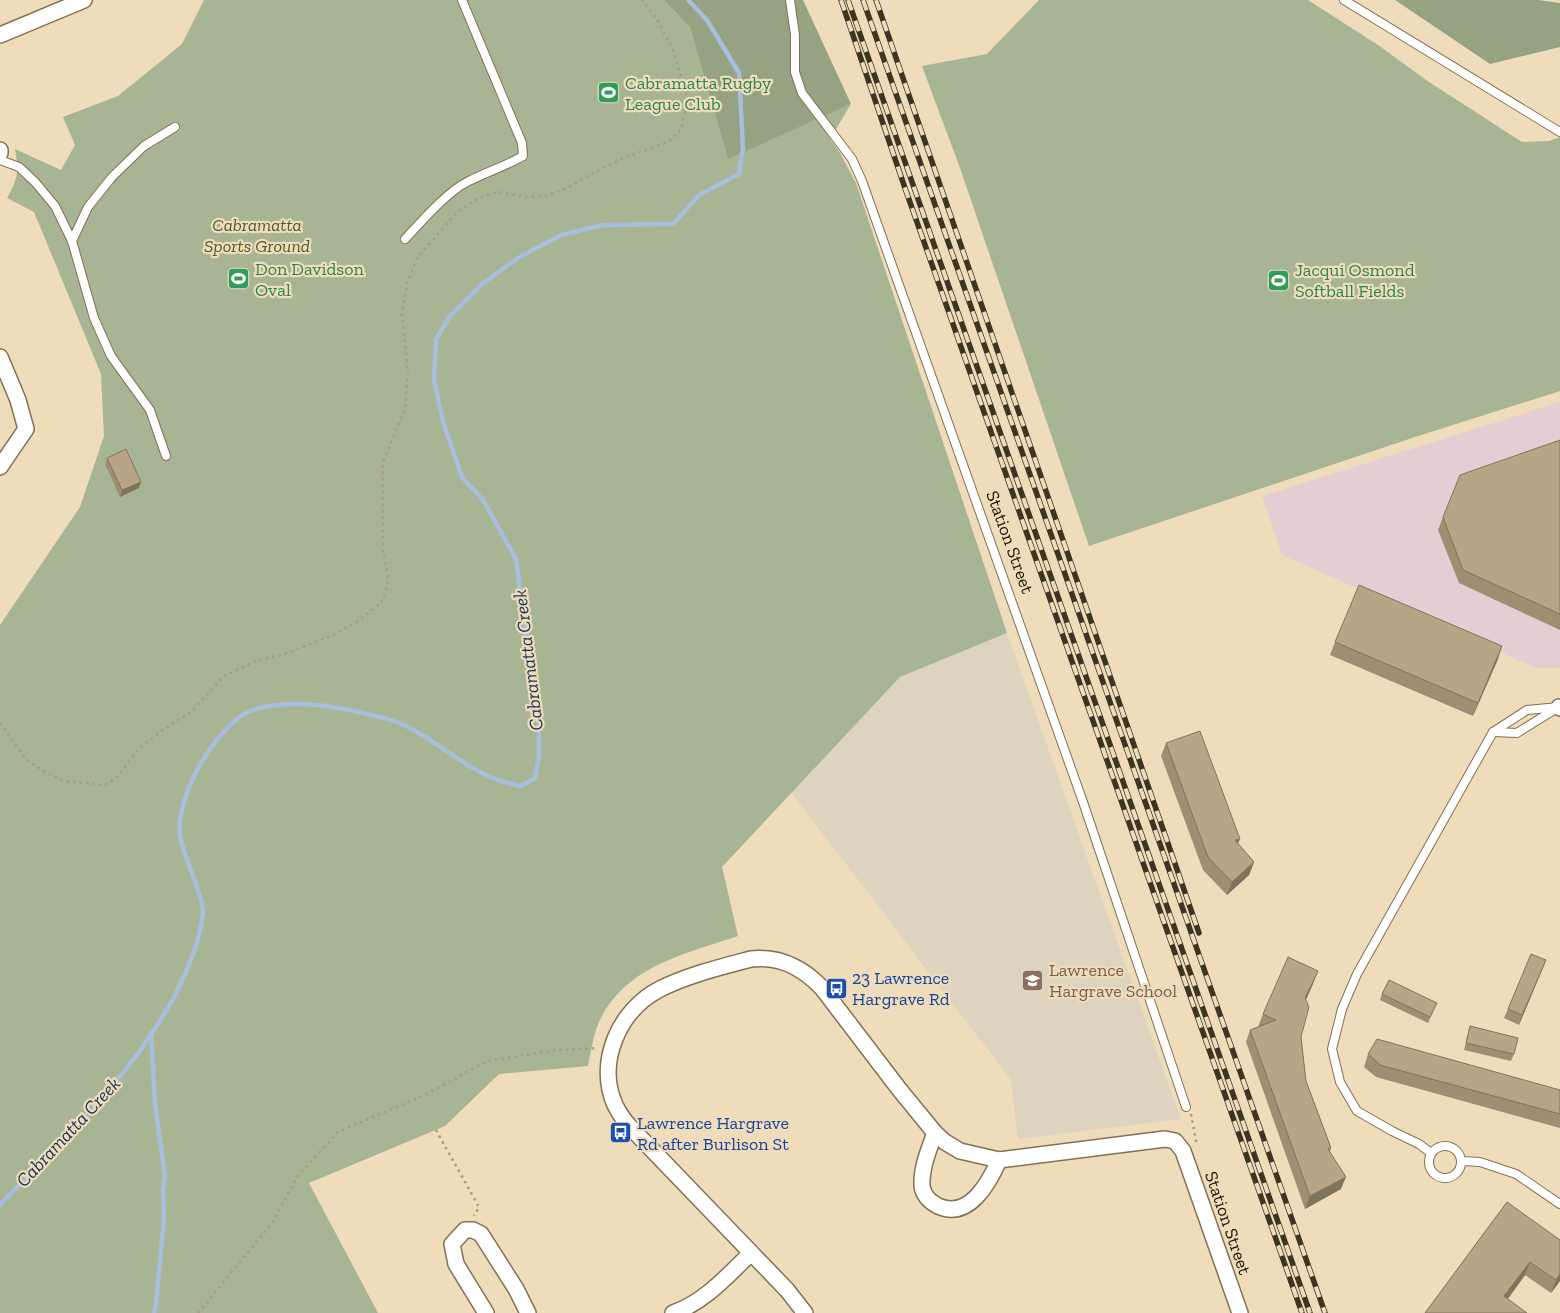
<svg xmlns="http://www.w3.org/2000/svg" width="1560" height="1313" font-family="'Zilla Slab',serif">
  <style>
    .commercial { fill: #e6cdd3 }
    .education { fill: #ddd3bf }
    .green { fill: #a7b594 }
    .forest { fill: #96a382 }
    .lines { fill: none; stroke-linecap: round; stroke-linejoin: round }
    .stream { stroke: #a9bddc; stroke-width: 4.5 }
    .lane-casing { stroke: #827153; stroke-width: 10 }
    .street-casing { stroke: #827153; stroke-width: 18 }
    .path { stroke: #aa9b81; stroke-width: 2.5; stroke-dasharray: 2.5 4; stroke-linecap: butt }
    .lane { stroke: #fff; stroke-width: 8 }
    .street { stroke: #fff; stroke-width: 15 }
    .rail-casing { stroke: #3d3424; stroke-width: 5.5 }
    .rail { stroke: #efdcbb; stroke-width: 4; stroke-dasharray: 11; stroke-linecap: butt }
    .wall { fill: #9e8e72 }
    .shaded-wall { fill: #81745d }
    .building { fill: #b8a585; stroke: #81745d }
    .labels { text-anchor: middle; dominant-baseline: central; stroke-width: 4.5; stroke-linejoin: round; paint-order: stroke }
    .leisure-label { font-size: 18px; fill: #27864d; stroke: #efdcbb; text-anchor: start }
    .park-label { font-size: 18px; font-style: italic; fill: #4b5e2a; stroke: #efdcbb }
    .street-label { font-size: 18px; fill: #1a1307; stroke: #efdcbb }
    .education-label { font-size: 18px; fill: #785e54; stroke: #efdcbb; text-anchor: start }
    .transit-label { font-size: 18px; fill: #164399; stroke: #efdcbb; text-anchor: start }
    .water-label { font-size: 19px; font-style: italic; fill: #173058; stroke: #efdcbb }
  </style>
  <rect width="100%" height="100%" fill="#efdcbb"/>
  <path class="commercial" d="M 1560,402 L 1560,668 L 1536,668 L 1282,555 L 1262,496 Z"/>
  <path class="education" d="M 1007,633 L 1095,880 L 1181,1119 L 1018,1139 L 1011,1080 L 791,792 L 900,677 Z"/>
  <g class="green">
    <path d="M 204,0 L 664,0 L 690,28 L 728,158 L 851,104 L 830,139 L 840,153 L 856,183 L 1007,633 L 900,677 L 722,867 L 738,936 C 685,954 625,966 599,1022 C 593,1036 591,1051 588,1066 L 499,1074 L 445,1126 L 309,1183 L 378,1313 L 0,1313 L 0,625 L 80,507 L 104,436 L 101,374 L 34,212 L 7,198 C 18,179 19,171 15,149 L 61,170 L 75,145 L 63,117 L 118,96 L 182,44 Z"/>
    <path d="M 1039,0 L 1308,0 L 1378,45 L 1429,82 L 1522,142 L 1549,141 L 1560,137 L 1560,391 L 1412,438 L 1089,546 L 960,168 L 922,66 L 987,54 Z"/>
  </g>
  <g class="forest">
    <path d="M 664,0 L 803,0 L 851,104 L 728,159 L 690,28 Z"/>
    <path d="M 1395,0 L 1538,0 L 1560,3 L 1560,47 L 1490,64 Z"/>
  </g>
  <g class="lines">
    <g class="stream">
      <path d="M 151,1033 L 155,1103 L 165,1176 L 163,1190 L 164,1218 L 156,1304 L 154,1313"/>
      <path d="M 0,1205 C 63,1140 132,1076 175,995 C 188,969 201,940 203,911 C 203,905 201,899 199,894 C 194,874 183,855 180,835 C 175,798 215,728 248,712 C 263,705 284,704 300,704 C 325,704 387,716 408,727 C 439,743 467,769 500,781 C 506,783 514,784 521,786 L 535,778 L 539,756 L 539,725 L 516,559 L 483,500 L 462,477 L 443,422 L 434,380 L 436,339 L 450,316 L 482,284 L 518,258 L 561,235 L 603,225 L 673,224 L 699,195 L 739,174 L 743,148 L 739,73 L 707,20 L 688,0"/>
    </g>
    <defs>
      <g id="lane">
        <path d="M 790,0 L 795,35 L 795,72 L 802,93 L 852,159 L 862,181 L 1083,802 L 1186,1107"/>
        <path d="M 1344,0 L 1560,132"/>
        <path d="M 0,160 L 19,167 L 35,182 L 55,206 L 72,241 L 94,318 L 111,356 L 150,410 L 166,456"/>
        <path d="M 405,239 C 421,222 447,192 467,182 C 486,172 504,167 523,156 L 522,143 L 462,0"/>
        <path d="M 72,241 L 88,207 L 112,177 L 144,146 L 175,127"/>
        <path d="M 1493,732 L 1517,733 L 1557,708"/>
        <circle cx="1445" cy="1162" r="16"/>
        <path d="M 1431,1153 L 1419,1144 L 1392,1131 L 1357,1111 L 1340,1082 L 1332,1049 L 1342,1009 L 1357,974 L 1493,732 L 1527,710 L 1559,707"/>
        <path d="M 1462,1161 L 1480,1162 L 1516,1174 L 1560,1204"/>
      </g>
      <g id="street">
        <path d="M 0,35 L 84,0"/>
        <path d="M 0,150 L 0,153"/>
        <path d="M 0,357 L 18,400 L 26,429 L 0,467"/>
        <path d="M 1559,707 L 1560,708"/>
        <path d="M 935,1133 C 929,1149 921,1168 922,1186 C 923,1195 930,1202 938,1206 C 969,1220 989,1183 999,1160"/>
        <path d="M 486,1313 L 456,1264 L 452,1244 L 465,1230 L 473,1230 L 481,1234 L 516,1289 L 528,1313"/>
        <path d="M 673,1313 C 705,1302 728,1275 751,1253"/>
        <path d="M 805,1313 L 787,1290 L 633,1130 C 626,1123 620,1115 615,1105 C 596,1062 619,1010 660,989 C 688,975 721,967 751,959 C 780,956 802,967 822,988 L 899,1089 L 935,1133 L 945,1142 L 960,1151 L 999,1160 L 1165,1139 L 1175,1141 L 1183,1151 L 1240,1313"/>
      </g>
    </defs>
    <use href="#lane" class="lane-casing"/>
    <use href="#street" class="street-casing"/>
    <g class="path">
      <path d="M 0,723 L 27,760 L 43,771 L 64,781 L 105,785 L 116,778 L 141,747 L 164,729 L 191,712 L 224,676 L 258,660 L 282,655 L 331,636 L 358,621 L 381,603 L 386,591 L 388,577 L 383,551 L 383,462 L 405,409 L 408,372 L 402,315 L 407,284 L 417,258 L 458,211 L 481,197 L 499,192 L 528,197 L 545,196 L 567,188 L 591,174 L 623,158 L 668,142 L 681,130 L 687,103 L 686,93 L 673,50 L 659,22 L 642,0"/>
      <path d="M 1191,1114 L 1197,1146"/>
      <path d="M 436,1130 L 479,1207 L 474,1216"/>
      <path d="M 198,1313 L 272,1223 L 298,1176 L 338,1132 L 427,1094 L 487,1061 L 557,1050 L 597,1048"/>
    </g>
    <use href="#lane" class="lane"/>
    <use href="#street" class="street"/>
    <defs>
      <g id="rail">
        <path d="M 841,0 L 906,191 L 1302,1313"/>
        <path d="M 848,0 L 1310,1313"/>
        <path d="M 863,0 L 1325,1313"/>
        <path d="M 876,0 L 1199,933"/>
      </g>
    </defs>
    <use href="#rail" class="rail-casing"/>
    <use href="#rail" class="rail"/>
  </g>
  <g class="wall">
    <path d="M 1560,440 L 1560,630 L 1459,583 L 1438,530 L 1443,517 Z"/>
    <path d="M 107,458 L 139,488 L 120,497 L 105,464 Z"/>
    <path d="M 1335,642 L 1498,659 L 1473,716 L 1330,655 Z"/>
    <path d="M 1166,743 L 1238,844 L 1254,862 L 1249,875 L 1227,895 L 1203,870 L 1161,756 Z"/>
    <path d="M 1546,960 L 1519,1025 L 1504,1018 L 1508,1009 Z"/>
    <path d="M 1313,984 L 1306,999 L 1301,1037 L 1306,1081 L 1331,1148 L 1330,1151 L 1341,1189 L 1305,1209 L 1246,1042 L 1250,1030 L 1258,1027 L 1263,1014 Z"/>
    <path d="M 1382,994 L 1437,1003 L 1428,1023 L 1380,1000 Z"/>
    <path d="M 1470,1026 L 1514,1054 L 1511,1061 L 1464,1050 Z"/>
    <path d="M 1368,1054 L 1560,1090 L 1560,1128 L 1376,1077 L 1364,1067 Z"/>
    <path d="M 1507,1202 L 1560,1281 L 1551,1293 L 1525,1275 L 1508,1299 L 1425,1313 Z"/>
  </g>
  <g class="shaded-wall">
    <path d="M 141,482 L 139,488 L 120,497 L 122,490 Z"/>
    <path d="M 1502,646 L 1498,659 L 1473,716 L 1478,703 Z"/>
    <path d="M 1240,839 L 1235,851 L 1235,840 Z"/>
    <path d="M 1254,862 L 1249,875 L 1227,895 L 1232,882 Z"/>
    <path d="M 1546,960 L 1542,970 L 1519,1025 L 1522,1015 Z"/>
    <path d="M 1318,971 L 1313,984 L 1301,1011 L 1305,998 Z"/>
    <path d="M 1346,1177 L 1341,1189 L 1305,1209 L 1310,1196 Z"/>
    <path d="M 1530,1262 L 1525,1275 L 1500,1309 L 1504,1296 Z"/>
    <path d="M 1560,1274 L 1560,1281 L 1551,1293 L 1556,1280 Z"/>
  </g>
  <g class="building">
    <path d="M 1560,440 L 1560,614 L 1463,570 L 1443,517 L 1460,475 Z"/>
    <path d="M 126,449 L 141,482 L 122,490 L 107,458 Z"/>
    <path d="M 1359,585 L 1502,646 L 1478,703 L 1335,642 Z"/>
    <path d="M 1200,731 L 1240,839 L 1235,840 L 1254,862 L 1232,882 L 1208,857 L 1166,743 Z"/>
    <path d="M 1531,954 L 1546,960 L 1522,1015 L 1508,1009 Z"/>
    <path d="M 1288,957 L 1318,971 L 1305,998 L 1309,1007 L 1301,1037 L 1306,1081 L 1331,1148 L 1328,1149 L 1346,1177 L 1310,1196 L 1250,1030 L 1276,1020 L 1263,1014 Z"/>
    <path d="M 1389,980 L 1437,1003 L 1430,1017 L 1382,994 Z"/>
    <path d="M 1470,1026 L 1518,1038 L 1514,1054 L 1466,1043 Z"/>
    <path d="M 1377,1039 L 1560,1090 L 1560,1114 L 1380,1065 L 1368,1054 Z"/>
    <path d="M 1507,1202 L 1560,1240 L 1560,1274 L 1556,1280 L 1530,1262 L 1504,1296 L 1527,1313 L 1425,1313 Z"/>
  </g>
  <defs>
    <symbol id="stadium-square" viewBox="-11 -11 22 22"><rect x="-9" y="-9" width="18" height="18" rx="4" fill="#2e9e5b" stroke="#efdcbb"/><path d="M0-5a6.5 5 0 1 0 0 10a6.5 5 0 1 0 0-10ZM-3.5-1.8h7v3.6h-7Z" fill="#fff"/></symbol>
    <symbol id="school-square" viewBox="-11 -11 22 22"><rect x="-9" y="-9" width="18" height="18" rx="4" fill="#8d6e63" stroke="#efdcbb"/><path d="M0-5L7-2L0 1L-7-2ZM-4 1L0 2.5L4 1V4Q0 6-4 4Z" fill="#fff"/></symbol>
    <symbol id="bus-square" viewBox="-11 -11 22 22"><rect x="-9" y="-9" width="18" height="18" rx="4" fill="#1a4fb4" stroke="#efdcbb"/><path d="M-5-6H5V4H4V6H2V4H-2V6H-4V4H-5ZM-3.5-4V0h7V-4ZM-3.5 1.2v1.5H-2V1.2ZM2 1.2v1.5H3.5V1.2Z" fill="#fff"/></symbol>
  </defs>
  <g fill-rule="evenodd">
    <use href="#stadium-square" x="596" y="80" width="25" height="25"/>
    <use href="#stadium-square" x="226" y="266" width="25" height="25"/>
    <use href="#stadium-square" x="1266" y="268" width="25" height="25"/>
    <use href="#school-square" x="1020" y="968" width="25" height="25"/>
    <use href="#bus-square" x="824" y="976" width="25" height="25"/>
    <use href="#bus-square" x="608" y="1120" width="25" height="25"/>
  </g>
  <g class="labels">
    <g class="leisure-label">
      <text x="625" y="83">Cabramatta Rugby<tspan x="625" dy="21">League Club</tspan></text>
      <text x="255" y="269">Don Davidson<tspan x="255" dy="21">Oval</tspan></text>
      <text x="1295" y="270">Jacqui Osmond<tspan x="1295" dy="21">Softball Fields</tspan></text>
    </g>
    <g class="park-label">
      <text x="257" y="225">Cabramatta<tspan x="257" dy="21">Sports Ground</tspan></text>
    </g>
    <g class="street-label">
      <text transform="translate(1010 542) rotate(70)">Station Street</text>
      <text transform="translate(1228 1223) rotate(71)">Station Street</text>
    </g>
    <g class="education-label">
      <text x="1049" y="970">Lawrence<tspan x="1049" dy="21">Hargrave School</tspan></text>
    </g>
    <g class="transit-label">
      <text x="852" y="978">23 Lawrence<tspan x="852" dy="21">Hargrave Rd</tspan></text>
      <text x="637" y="1123">Lawrence Hargrave<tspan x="637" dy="21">Rd after Burlison St</tspan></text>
    </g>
    <g class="water-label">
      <text transform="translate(528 660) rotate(-97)">Cabramatta Creek</text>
      <text transform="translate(68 1132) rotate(-47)">Cabramatta Creek</text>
    </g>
  </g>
</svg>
